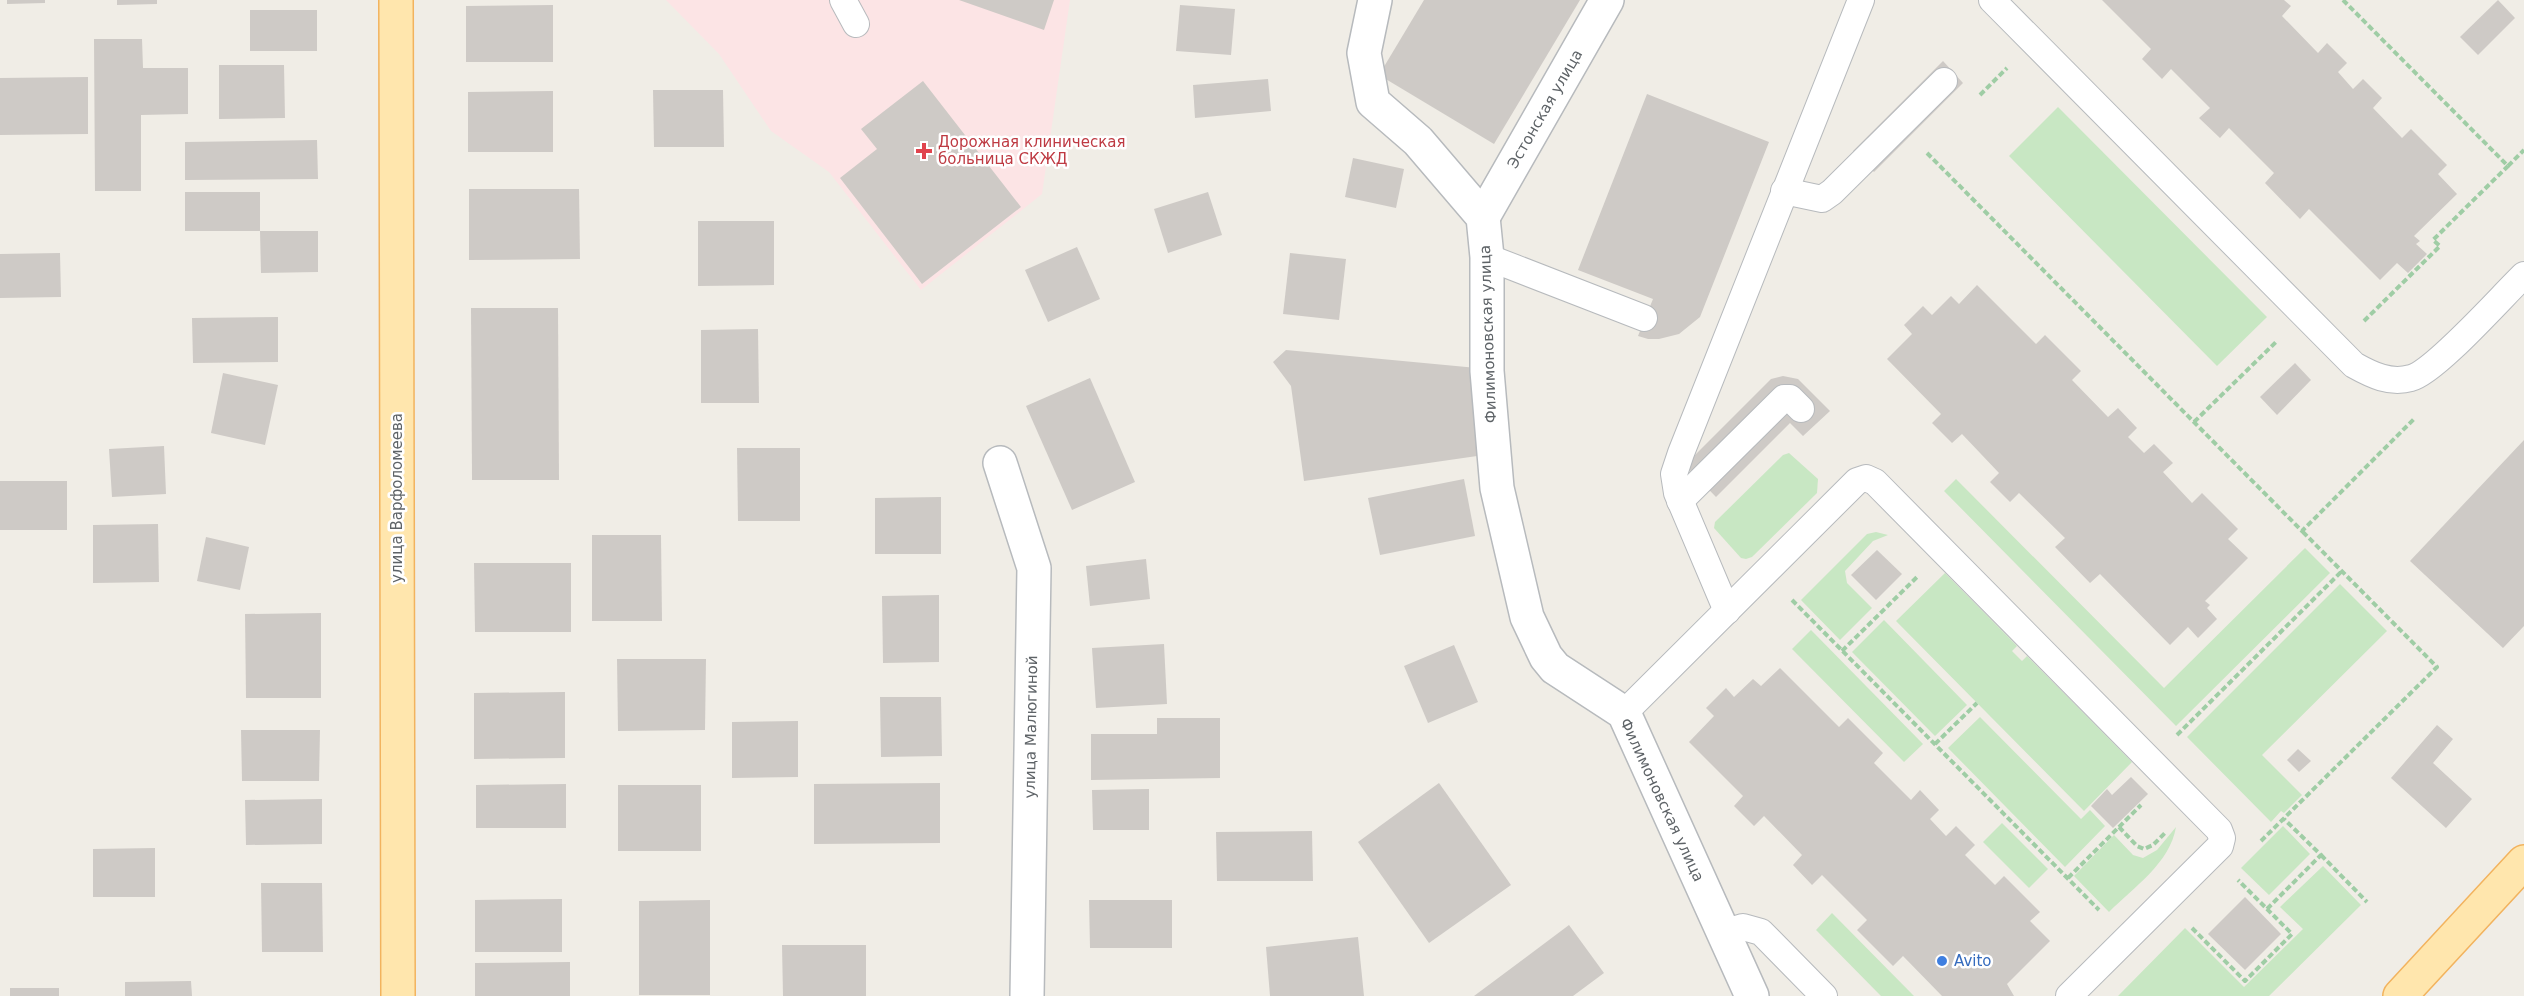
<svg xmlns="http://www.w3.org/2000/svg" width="2524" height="996" font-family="'DejaVu Sans',sans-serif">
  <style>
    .medical { fill: #fce4e5 }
    .green { fill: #c8e7c3 }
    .building { fill: #cecac6 }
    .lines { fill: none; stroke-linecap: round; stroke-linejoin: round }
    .lane-casing { stroke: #b7babd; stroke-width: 28 }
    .street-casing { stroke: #b7babd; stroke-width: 36 }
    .primary-casing { stroke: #f2b35e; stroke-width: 36 }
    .path { stroke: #9fcda5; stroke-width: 4; stroke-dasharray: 6 3; stroke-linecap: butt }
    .lane { stroke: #fff; stroke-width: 26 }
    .street { stroke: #fff; stroke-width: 33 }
    .primary { stroke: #ffe6ad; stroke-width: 33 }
    .health-dot { fill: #e0444e; stroke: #fff; stroke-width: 2 }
    .shop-dot { fill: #3f7fe0; stroke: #fff; stroke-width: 2 }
    .labels { text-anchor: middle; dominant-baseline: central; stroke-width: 5; stroke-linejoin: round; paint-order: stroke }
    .street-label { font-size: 15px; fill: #5e6367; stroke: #fff }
    .health-label { font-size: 15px; fill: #be3a42; stroke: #fff; text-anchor: start }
    .shop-label { font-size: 15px; fill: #366cbe; stroke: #fff; text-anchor: start }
  </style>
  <rect width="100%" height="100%" fill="#f0ede6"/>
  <path class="medical" d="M 666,0 L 1070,0 L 1042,194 L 921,290 L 829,172 L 771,131 L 719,54 Z"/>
  <g class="green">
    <path d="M 2058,107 L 2267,317 L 2217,366 L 2009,156 Z"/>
    <path d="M 1789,453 L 1818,479 L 1817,493 L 1752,557 L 1746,559 L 1741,558 L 1714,528 L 1715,522 L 1783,455 Z"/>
    <path d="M 1956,479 L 2164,688 L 2305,548 L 2330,573 L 2176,726 L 1944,491 Z"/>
    <path d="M 1876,532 L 1888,535 L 1873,541 L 1845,571 L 1847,583 L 1872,608 L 1840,640 L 1801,600 L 1867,534 Z"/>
    <path d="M 1945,573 L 2017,646 L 2012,651 L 2022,661 L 2027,656 L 2132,762 L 2084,811 L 1896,621 Z"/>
    <path d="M 2340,584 L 2387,631 L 2262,755 L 2302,795 L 2284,813 L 2281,811 L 2271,822 L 2187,737 Z"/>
    <path d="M 1884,620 L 1967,705 L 1935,736 L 1852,652 Z"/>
    <path d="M 1811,630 L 1923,744 L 1904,762 L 1792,649 Z"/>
    <path d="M 1980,717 L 2081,819 L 2090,810 L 2105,826 L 2065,867 L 1948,748 Z"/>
    <path d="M 2002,823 L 2048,869 L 2029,888 L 1983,842 Z"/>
    <path d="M 2283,826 L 2310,854 L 2269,895 L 2241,868 Z"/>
    <path d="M 2176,827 C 2170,863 2134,887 2109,912 L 2074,876 L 2114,835 L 2133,855 L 2143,858 L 2157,850 Z"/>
    <path d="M 2323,866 L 2361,905 L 2269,996 L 2118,996 L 2185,928 L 2244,987 L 2303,929 L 2280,907 Z"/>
    <path d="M 1832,913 L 1914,996 L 1881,996 L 1816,930 Z"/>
  </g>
  <g class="building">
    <path d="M 7,0 L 45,0 L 45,3 L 7,4 Z"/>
    <path d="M 117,0 L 157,0 L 157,4 L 117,5 Z"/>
    <path d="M 959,0 L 1054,0 L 1044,30 Z"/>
    <path d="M 1424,0 L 1580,0 L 1494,144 L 1379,75 Z"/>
    <path d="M 2102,0 L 2284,0 L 2291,6 L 2282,16 L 2318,53 L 2327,43 L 2347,63 L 2338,72 L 2353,89 L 2363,79 L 2382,98 L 2373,108 L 2402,138 L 2411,129 L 2447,165 L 2438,174 L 2457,194 L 2414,236 L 2420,241 L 2416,244 L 2427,254 L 2408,273 L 2397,263 L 2380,280 L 2309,209 L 2300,219 L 2265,183 L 2274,173 L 2229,128 L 2220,138 L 2199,118 L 2210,108 L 2171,69 L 2162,79 L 2142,59 L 2151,49 Z"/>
    <path d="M 2498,0 L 2515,18 L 2478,55 L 2460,37 Z"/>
    <path d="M 553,5 L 553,62 L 466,62 L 466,6 Z"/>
    <path d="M 1180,5 L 1235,9 L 1231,55 L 1176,51 Z"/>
    <rect x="250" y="10" width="67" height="41"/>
    <path d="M 94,39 L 142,39 L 143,68 L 188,68 L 188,114 L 141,115 L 141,191 L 95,191 Z"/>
    <path d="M 1943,61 L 1963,83 L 1874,172 L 1853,151 Z"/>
    <path d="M 219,65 L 284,65 L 285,118 L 219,119 Z"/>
    <path d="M 88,77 L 88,134 L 0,135 L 0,78 Z"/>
    <path d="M 1268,79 L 1271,111 L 1195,118 L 1193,85 Z"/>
    <path d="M 923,81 L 1021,207 L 922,284 L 840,178 L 877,149 L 861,129 Z"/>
    <path d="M 653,90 L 723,90 L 724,147 L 654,147 Z"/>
    <path d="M 553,91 L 553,152 L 468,152 L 468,92 Z"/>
    <path d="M 1647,94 L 1769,142 L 1700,317 L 1679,334 L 1659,339 L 1648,339 L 1638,336 L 1653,299 L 1578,270 Z"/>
    <path d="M 317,140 L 318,179 L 185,180 L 185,142 Z"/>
    <path d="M 1353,158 L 1404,169 L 1396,208 L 1345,197 Z"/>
    <path d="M 469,189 L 579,189 L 580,259 L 469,260 Z"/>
    <rect x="185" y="192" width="75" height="39"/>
    <path d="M 1208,192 L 1222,235 L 1168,253 L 1154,209 Z"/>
    <path d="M 698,221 L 774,221 L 774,285 L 698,286 Z"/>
    <path d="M 260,231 L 318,231 L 318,272 L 261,273 Z"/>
    <path d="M 1077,247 L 1100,299 L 1048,322 L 1025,270 Z"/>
    <path d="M 60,253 L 61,297 L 0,298 L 0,254 Z"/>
    <path d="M 1290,253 L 1346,259 L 1339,320 L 1283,314 Z"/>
    <path d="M 1977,285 L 2036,344 L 2045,335 L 2081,371 L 2072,380 L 2108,417 L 2118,408 L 2137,428 L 2128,437 L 2144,453 L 2154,444 L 2173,463 L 2163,472 L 2192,503 L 2202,493 L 2238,529 L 2228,539 L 2248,558 L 2205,601 L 2210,605 L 2207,608 L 2217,619 L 2198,638 L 2188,627 L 2170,645 L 2100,574 L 2090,583 L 2055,547 L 2065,538 L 2019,493 L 2010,502 L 1990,482 L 1999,473 L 1962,434 L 1952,443 L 1932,423 L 1941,414 L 1887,359 L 1912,334 L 1904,325 L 1923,306 L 1932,315 L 1951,296 L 1959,304 Z"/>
    <path d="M 471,308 L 558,308 L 559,480 L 472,480 Z"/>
    <path d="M 278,317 L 278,362 L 193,363 L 192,318 Z"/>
    <path d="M 758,329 L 759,403 L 701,403 L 701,330 Z"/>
    <path d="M 1286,350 L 1477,368 L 1484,455 L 1304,481 L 1291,386 L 1273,362 Z"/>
    <path d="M 2295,363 L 2311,380 L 2277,415 L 2260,397 Z"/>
    <path d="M 223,373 L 278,385 L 265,445 L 211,433 Z"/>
    <path d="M 1783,376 L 1798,379 L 1830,411 L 1803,436 L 1790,423 L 1716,497 L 1685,465 L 1771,379 Z"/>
    <path d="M 1090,378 L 1135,482 L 1072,510 L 1026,406 Z"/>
    <path d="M 2524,440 L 2524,626 L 2503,648 L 2410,561 Z"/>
    <path d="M 164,446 L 166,494 L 112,497 L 109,449 Z"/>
    <path d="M 737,448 L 800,448 L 800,521 L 738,521 Z"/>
    <path d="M 1464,479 L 1475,536 L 1380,555 L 1368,498 Z"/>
    <rect x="0" y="481" width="67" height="49"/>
    <path d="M 941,497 L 941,554 L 875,554 L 875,498 Z"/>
    <path d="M 158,524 L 159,582 L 93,583 L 93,525 Z"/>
    <path d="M 592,535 L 661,535 L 662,621 L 592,621 Z"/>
    <path d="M 206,537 L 249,547 L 240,590 L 197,581 Z"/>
    <path d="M 1877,550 L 1902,574 L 1876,600 L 1851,575 Z"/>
    <path d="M 1146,559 L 1150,599 L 1090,606 L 1086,566 Z"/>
    <path d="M 474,563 L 571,563 L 571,632 L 475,632 Z"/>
    <path d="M 939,595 L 939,662 L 883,663 L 882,596 Z"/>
    <path d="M 321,613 L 321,698 L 246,698 L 245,614 Z"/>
    <path d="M 1164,644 L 1167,704 L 1096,708 L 1092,648 Z"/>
    <path d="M 1454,645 L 1478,702 L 1428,723 L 1404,666 Z"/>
    <path d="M 617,659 L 706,659 L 705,730 L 618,731 Z"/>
    <path d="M 1780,668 L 1839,727 L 1848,718 L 1883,753 L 1874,763 L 1911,800 L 1920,790 L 1939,810 L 1930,819 L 1946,836 L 1956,826 L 1975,845 L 1965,855 L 1995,885 L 2004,876 L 2040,912 L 2030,921 L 2050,941 L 2007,984 L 2014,996 L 1942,996 L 1903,956 L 1893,966 L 1857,930 L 1867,920 L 1822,875 L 1812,885 L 1793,865 L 1802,855 L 1764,816 L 1754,826 L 1734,806 L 1743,796 L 1689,742 L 1714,716 L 1706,708 L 1726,688 L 1734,697 L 1753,679 L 1761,686 Z"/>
    <path d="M 565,692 L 565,758 L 474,759 L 474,693 Z"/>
    <path d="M 880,697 L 941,697 L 942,756 L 881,757 Z"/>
    <path d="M 1157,718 L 1220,718 L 1220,778 L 1091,780 L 1091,734 L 1157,734 Z"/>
    <path d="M 798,721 L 798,777 L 732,778 L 732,722 Z"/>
    <path d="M 2437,725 L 2453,739 L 2433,763 L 2472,799 L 2446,828 L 2391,778 Z"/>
    <path d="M 241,730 L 320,730 L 319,781 L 242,781 Z"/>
    <path d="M 2298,749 L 2311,761 L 2299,772 L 2287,760 Z"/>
    <path d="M 2131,777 L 2148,794 L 2113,828 L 2091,806 L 2107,789 L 2112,795 Z"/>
    <path d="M 940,783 L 940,843 L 814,844 L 814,784 Z"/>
    <path d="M 1439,783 L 1511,885 L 1429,943 L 1358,842 Z"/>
    <path d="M 566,784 L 566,828 L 476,828 L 476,785 Z"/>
    <rect x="618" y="785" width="83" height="66"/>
    <path d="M 1149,789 L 1149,830 L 1093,830 L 1092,790 Z"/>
    <path d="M 322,799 L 322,844 L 246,845 L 245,800 Z"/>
    <path d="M 1312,831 L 1313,881 L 1217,881 L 1216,832 Z"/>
    <path d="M 155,848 L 155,897 L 93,897 L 93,849 Z"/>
    <path d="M 261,883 L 322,883 L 323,952 L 262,952 Z"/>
    <path d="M 2245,897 L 2281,934 L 2245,970 L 2208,934 Z"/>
    <path d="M 562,899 L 562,952 L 475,952 L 475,900 Z"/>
    <path d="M 710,900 L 710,995 L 639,995 L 639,901 Z"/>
    <path d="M 1089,900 L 1172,900 L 1172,948 L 1090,948 Z"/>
    <path d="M 1569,925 L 1604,973 L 1573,996 L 1474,996 Z"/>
    <path d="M 1358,937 L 1364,996 L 1270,996 L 1266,947 Z"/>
    <path d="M 782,945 L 866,945 L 866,996 L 783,996 Z"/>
    <path d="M 570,962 L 570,996 L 475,996 L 475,963 Z"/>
    <path d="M 191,981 L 192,996 L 125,996 L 125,982 Z"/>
    <rect x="10" y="988" width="49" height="8"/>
  </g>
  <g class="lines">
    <defs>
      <g id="lane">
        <path d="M 843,0 L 856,24"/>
        <path d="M 1992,0 L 2354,365 C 2372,375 2390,384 2411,378 C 2435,372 2502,296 2524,275"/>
        <path d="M 1784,191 L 1822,199 L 1832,192 L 1944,81"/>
        <path d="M 1487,257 L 1644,318"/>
        <path d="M 1680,501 L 1784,398 L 1790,398 L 1801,409"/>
        <path d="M 1727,611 L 1677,493 L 1674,474 L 1681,453 L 1861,0"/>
        <path d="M 1624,713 L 1857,481 L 1866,478 L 1875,482 L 2219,830 L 2222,838 L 2220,846 L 2069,996"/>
        <path d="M 1723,933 L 1743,927 L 1761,932 L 1824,996"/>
      </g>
      <g id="street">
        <path d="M 1375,0 L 1364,53 L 1373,102 L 1418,141 L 1483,217 L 1487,257 L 1487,371 L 1497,488 L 1527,617 L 1546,657 L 1555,668 L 1624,713 L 1752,996"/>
        <path d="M 1483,217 L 1607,0"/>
        <path d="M 1000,463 L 1034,568 L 1027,996"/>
      </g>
      <g id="primary">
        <path d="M 396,0 L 398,996"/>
        <path d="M 2400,996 L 2524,862"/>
      </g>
    </defs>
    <use href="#lane" class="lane-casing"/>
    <use href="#street" class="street-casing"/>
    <use href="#primary" class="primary-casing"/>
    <g class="path">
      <path d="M 2343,0 L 2508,166 L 2524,150"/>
      <path d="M 1980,95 L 2007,68"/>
      <path d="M 1927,153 L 2302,531 L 2415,418"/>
      <path d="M 2364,321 L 2440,246 L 2433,240 L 2508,166"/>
      <path d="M 2194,422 L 2277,341"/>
      <path d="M 1792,600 L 2099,910"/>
      <path d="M 1842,651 L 1917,577"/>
      <path d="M 2177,735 L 2342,571"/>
      <path d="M 1935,744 L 1977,703"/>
      <path d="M 2119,827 L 2137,846 L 2144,849 L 2153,845 L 2166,832"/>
      <path d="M 2261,841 L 2437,667 L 2302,531"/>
      <path d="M 2321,855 L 2367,902"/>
      <path d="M 2068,878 L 2141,805"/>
      <path d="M 2267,909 L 2321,855 L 2284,819"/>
      <path d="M 2192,928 L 2245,981 L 2292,934 L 2238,880"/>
    </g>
    <use href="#lane" class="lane"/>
    <use href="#street" class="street"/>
    <use href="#primary" class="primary"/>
  </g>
  <path class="health-dot" d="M921 142h6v6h6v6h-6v6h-6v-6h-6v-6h6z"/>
  <circle class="shop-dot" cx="1942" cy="961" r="6"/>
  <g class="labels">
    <g class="street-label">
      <text transform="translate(1545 109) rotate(-60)">Эстонская улица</text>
      <text transform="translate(1488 334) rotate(-92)">Филимоновская улица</text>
      <text transform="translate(397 498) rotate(-90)">улица Варфоломеева</text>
      <text transform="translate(1031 727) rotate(-89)">улица Малюгиной</text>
      <text transform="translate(1662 800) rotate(65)">Филимоновская улица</text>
    </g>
    <g class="health-label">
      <text x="938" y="142">Дорожная клиническая<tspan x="938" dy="17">больница СКЖД</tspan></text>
    </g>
    <g class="shop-label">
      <text x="1954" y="961">Avito</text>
    </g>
  </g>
</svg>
